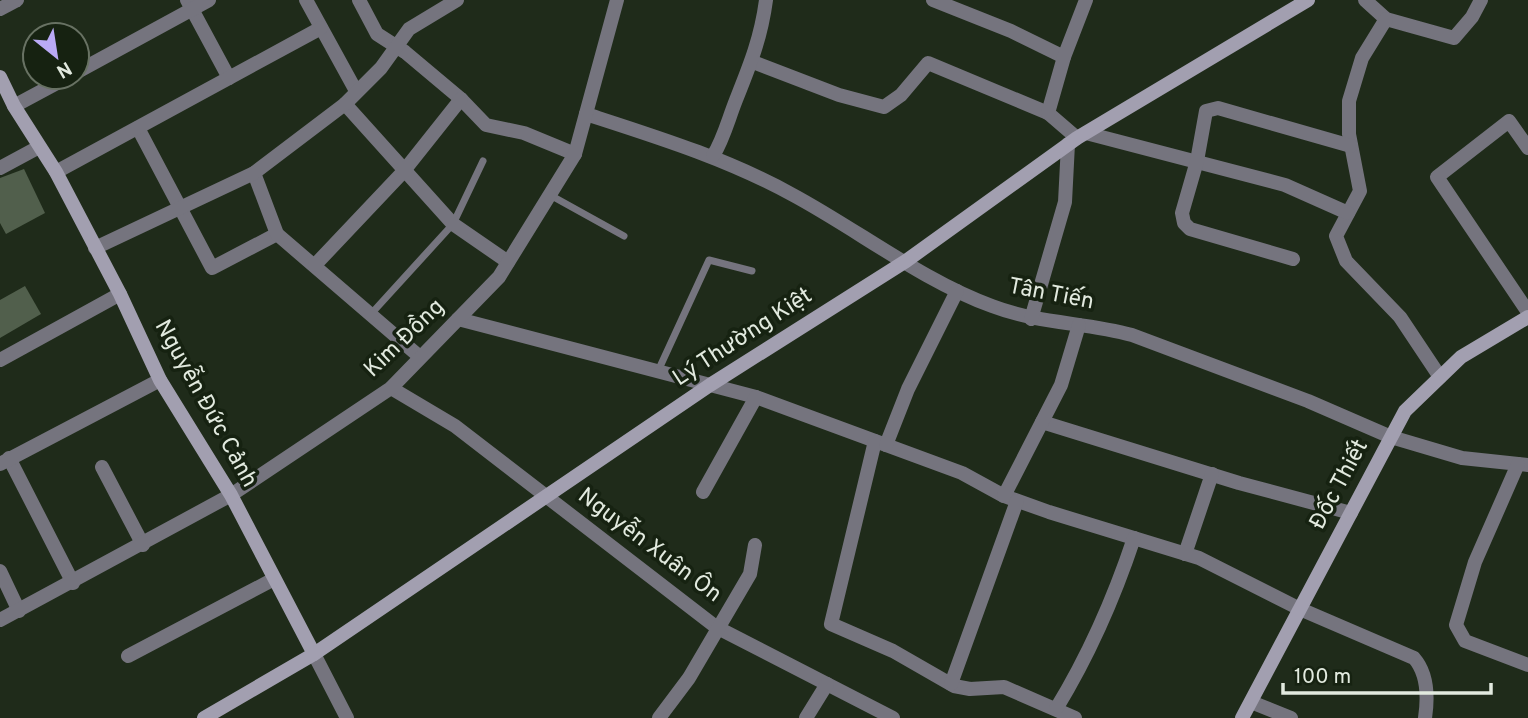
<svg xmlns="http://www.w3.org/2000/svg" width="1528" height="718" font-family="Overpass,sans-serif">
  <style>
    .building { fill: #515f4c }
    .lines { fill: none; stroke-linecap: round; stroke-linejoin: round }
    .lane { stroke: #75747e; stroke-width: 7 }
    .street { stroke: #75747e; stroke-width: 14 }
    .secondary { stroke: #a29fb0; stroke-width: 14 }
    .labels { text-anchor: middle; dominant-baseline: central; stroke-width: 7; stroke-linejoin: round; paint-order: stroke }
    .street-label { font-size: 23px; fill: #e2eadf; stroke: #162211 }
  </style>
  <rect width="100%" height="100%" fill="#1f2b1a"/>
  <g class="building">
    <path d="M 24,169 L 45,213 L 6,234 L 0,223 L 0,178 Z"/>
    <path d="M 25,286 L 41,314 L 0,338 L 0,300 Z"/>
  </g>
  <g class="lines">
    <g class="lane">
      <path d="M 550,195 L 624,236"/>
      <path d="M 371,314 L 453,224 L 483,161"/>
      <path d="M 658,371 L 709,260 L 752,271"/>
    </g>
    <g class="street">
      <path d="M 187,0 L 229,78"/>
      <path d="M 306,0 L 356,91"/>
      <path d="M 359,0 L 377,34 L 405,52 L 461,99 L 486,125 L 524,133 L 575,154"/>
      <path d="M 933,0 L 1011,31 L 1064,57"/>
      <path d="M 1365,0 L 1386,19 L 1454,38 L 1472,17 L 1481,0"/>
      <path d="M 0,9 L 17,0"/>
      <path d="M 1386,19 L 1362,58 L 1349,101 L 1349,134 L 1360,191 L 1336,236 L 1346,261 L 1400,317 L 1440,377"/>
      <path d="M 753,62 L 839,95 L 884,107 L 901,95 L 928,63 L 1048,113 L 1077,138"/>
      <path d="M 77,72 L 209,0"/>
      <path d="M 345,104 L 453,224 L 508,262"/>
      <path d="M 14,106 L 68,77"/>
      <path d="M 1048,113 L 1064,57 L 1086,0"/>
      <path d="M 586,114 C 657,137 728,159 793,195 C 858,230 923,281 992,306 C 1039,324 1085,322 1132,335 L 1308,401 L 1391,437 L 1462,458 L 1528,465"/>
      <path d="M 138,128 L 212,268 L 277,234"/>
      <path d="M 1086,133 L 1285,185 L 1348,213"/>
      <path d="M 1528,148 L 1509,121 L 1437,177 L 1528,312"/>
      <path d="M 713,156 C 724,138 728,120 736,100 C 750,65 761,38 766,0"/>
      <path d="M 0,168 L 39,147"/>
      <path d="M 56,172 L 321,28"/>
      <path d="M 254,173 L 277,234 L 420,357"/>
      <path d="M 95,248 L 254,173 L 345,104 L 381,68 L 409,29 L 457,0"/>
      <path d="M 1293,259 L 1190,229 L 1184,223 L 1182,213 L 1197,161 L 1206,111 L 1218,108 L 1351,146"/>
      <path d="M 315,265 L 403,172 L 461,99"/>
      <path d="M 458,319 L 756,397 L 962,473 L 1004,496 L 1049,512 L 1199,558 L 1300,609 L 1414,658 C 1428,674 1428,698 1425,718"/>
      <path d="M 1031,319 L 1065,202 L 1068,144"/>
      <path d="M 0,360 L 120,294"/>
      <path d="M 391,388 L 455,426 L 716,627 L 893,718"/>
      <path d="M 1042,422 L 1239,483 L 1351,513"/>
      <path d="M 875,441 L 831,624 L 893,651 L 954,686 L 970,689 L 1004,687 L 1075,718"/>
      <path d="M 886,445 L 908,389 L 957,291"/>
      <path d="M 9,458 L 73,583"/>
      <path d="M 0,464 L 160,380"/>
      <path d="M 1518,464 L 1475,562 L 1456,625 L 1465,641 L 1528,665"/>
      <path d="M 102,467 L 143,545"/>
      <path d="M 703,492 L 756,397"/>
      <path d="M 1004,496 L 1061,385 L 1079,325"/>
      <path d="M 1185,554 L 1212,474"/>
      <path d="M 0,571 L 19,611"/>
      <path d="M 0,620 L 231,495 L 391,388 L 499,277 L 575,154 L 617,0"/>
      <path d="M 314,654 L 347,718"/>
      <path d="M 128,656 L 274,579"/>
      <path d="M 951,684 L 1017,501"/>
      <path d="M 1251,702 L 1291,718"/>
      <path d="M 1056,709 C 1089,655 1114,598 1134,538"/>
      <path d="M 659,718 L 689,678 L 750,574 L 755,545"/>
      <path d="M 806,718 L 827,684"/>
    </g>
    <g class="secondary">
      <path d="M 0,77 L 14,106 L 56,172 L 120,294 L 160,380 L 231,495 L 314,654"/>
      <path d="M 204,718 L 314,654 L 710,385 L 906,261 L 1077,138 L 1308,0"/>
      <path d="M 1242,718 L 1405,411 L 1461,357 L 1528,317"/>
    </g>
  </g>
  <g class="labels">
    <g class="street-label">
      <text transform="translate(1051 295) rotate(11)">Tân Tiến</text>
      <text transform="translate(743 338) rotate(-33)">Lý Thường Kiệt</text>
      <text transform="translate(405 339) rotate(-44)">Kim Đồng</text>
      <text transform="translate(205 404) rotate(61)">Nguyễn Đức Cảnh</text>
      <text transform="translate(1340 485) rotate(-62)">Đốc Thiết</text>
      <text transform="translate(649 546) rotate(37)">Nguyễn Xuân Ôn</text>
    </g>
  </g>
  <g transform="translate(56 56) rotate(150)"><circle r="33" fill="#162211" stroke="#687263" stroke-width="2"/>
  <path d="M0-5L12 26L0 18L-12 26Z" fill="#baaaf6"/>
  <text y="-10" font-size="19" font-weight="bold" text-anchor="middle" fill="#e2eadf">N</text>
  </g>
  <path d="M1283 683v10h208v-10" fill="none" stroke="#e2eadf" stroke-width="3.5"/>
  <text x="1294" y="683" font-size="21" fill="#e2eadf" stroke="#162211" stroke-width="5" paint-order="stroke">100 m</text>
</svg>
